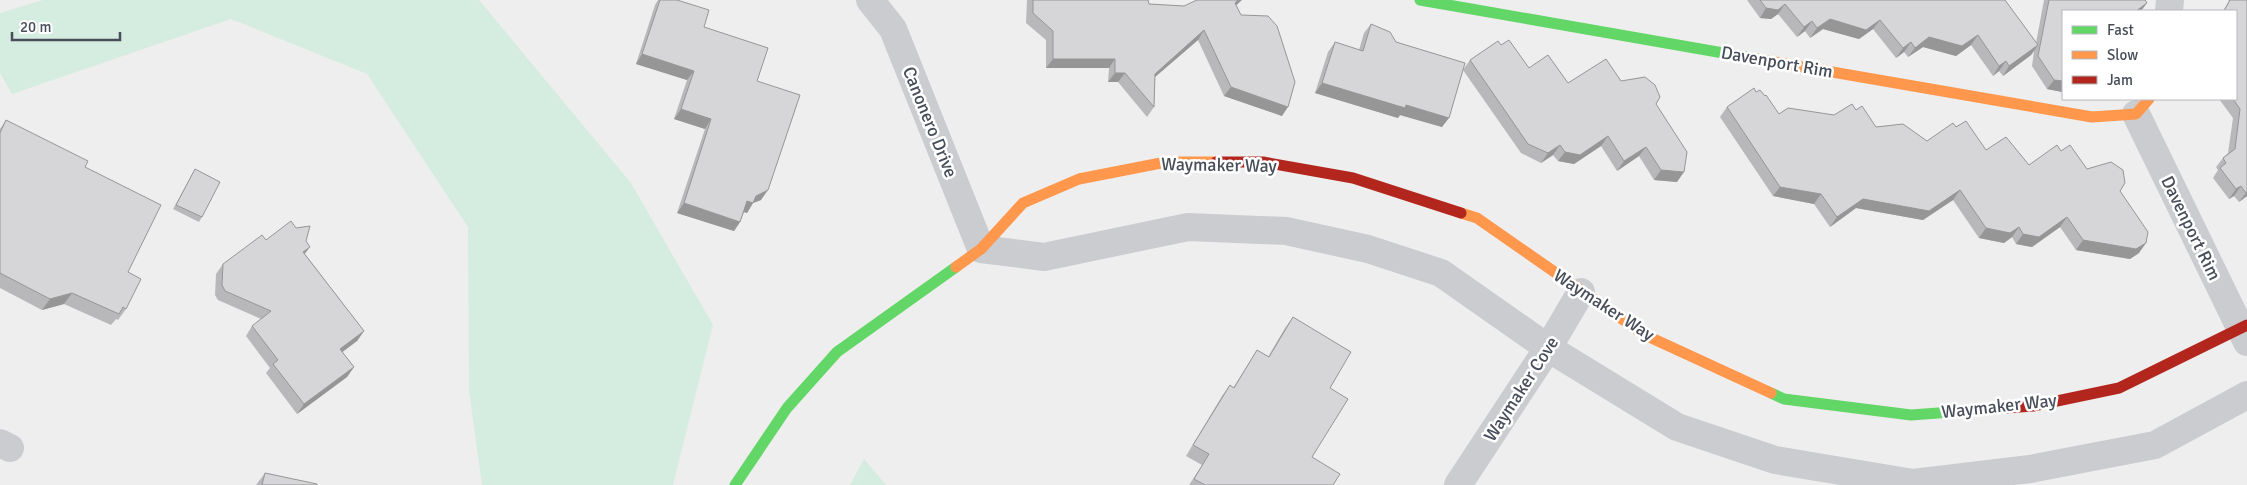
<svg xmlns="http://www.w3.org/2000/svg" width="2247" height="485" font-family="Signika,sans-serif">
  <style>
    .green { fill: #d5ece0 }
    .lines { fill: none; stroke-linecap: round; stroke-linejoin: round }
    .street { stroke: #cacccf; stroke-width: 28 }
    .fast { stroke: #63d668; stroke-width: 11 }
    .slow { stroke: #ff974d; stroke-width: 11 }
    .jam { stroke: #b3261e; stroke-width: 11 }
    .wall { fill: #b8b8ba }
    .shaded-wall { fill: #969697 }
    .building { fill: #d6d6d8; stroke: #969697 }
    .labels { text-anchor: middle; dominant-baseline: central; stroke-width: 5; stroke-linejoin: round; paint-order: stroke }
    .street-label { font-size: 18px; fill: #474e59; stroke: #fff }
  </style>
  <rect width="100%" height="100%" fill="#efeeee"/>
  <g class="green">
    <path d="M 43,0 L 479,0 L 631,183 L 713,325 L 673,485 L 482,485 L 469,391 L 468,227 L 367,74 L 231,19 L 12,94 L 0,73 L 0,13 Z"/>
    <path d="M 864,459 L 886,485 L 850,485 Z"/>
  </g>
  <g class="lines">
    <g class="street">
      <path d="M 870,0 L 893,29 L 981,249 L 1044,257 L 1188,227 L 1286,231 L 1368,249 L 1441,273 L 1548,348 L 1677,427 L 1775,460 L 1913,483 L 2030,469 L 2155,445 L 2247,395"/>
      <path d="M 2169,11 L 2170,0"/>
      <path d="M 2136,114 L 2247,342"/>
      <path d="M 0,443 L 10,448"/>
      <path d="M 1458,485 L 1548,348 L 1581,292"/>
    </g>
    <g class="fast">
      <path d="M 1420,0 L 1769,61"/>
      <path d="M 1771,393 L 1784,399 L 1911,415 L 2006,408"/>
      <path d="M 735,485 L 787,408 L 837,352 L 956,267"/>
    </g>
    <g class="slow">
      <path d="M 1769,61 L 2092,117 L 2136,114 L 2149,99"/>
      <path d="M 1461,213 L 1477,218 L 1645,335 L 1771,393"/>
      <path d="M 956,267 L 981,249 L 1023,203 L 1079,179 L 1166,162 L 1216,162"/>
    </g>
    <g class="jam">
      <path d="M 1216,162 L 1263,162 L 1353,178 L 1461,213"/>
      <path d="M 2006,408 L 2033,406 L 2119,388 L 2247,325"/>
    </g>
  </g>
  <g class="wall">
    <path d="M 658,0 L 677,0 L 757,81 L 761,200 L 753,203 L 747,213 L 744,212 L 740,222 L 734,231 L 677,213 L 705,129 L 674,119 L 687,80 L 636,64 L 655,5 Z"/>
    <path d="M 1027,0 L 1148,0 L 1149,4 L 1184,6 L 1236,5 L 1282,116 L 1224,96 L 1198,40 L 1155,77 L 1154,107 L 1147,117 L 1118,82 L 1108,82 L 1109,68 L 1046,68 L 1046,40 L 1026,23 Z"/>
    <path d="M 1747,0 L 2005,0 L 2036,43 L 2044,0 L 2145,0 L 2063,11 L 2063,91 L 2062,92 L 2047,89 L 2032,66 L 2034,51 L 2031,55 L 2003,76 L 1999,71 L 1993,76 L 1971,45 L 1956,56 L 1923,47 L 1908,57 L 1904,52 L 1896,58 L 1873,29 L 1859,39 L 1823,29 L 1810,38 L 1805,31 L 1797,37 L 1778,14 L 1771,19 L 1760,18 Z"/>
    <path d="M 2228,0 L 2247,0 L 2247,196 L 2239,202 L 2234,196 L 2229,199 L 2213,178 L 2218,170 L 2216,167 L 2223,158 L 2228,153 L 2233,118 L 2219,99 L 2236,99 L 2236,11 L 2223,11 L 2229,1 Z"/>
    <path d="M 1371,24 L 1396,42 L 1463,70 L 1470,60 L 1501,45 L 1529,68 L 1568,83 L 1621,81 L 1656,104 L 1677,182 L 1654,180 L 1639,156 L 1617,171 L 1601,146 L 1574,164 L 1558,161 L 1553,155 L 1541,163 L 1521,153 L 1463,70 L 1442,127 L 1400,115 L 1398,118 L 1315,93 L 1328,52 L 1335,42 L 1359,50 L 1364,33 Z"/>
    <path d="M 1756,92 L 1779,114 L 1834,115 L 1856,110 L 1876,127 L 1927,141 L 1956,127 L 1986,150 L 2029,165 L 2061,151 L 2120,191 L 2139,253 L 2130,259 L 2076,250 L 2060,227 L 2032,247 L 2016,244 L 2012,237 L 2004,243 L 1979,238 L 1953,200 L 1923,220 L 1856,208 L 1830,227 L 1814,204 L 1773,196 L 1720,117 L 1727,107 Z"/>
    <path d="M 6,120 L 85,167 L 128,272 L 126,309 L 118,320 L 116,319 L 111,325 L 64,304 L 42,310 L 0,288 L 0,129 Z"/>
    <path d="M 195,169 L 202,217 L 199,222 L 173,209 Z"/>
    <path d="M 266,240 L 306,241 L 305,254 L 364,331 L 357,341 L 342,352 L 354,367 L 347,377 L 297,414 L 266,373 L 270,368 L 246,336 L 252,326 L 261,319 L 218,300 L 215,295 L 216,274 L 223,264 Z"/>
    <path d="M 1293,317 L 1330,388 L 1312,457 L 1333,485 L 1189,485 L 1202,465 L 1186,456 L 1222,396 L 1230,385 L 1233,388 L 1257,350 L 1268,357 L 1285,328 Z"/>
    <path d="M 265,473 L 317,485 L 256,485 Z"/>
  </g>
  <g class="shaded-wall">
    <path d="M 1238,0 L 1242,0 L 1229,12 L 1235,3 Z"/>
    <path d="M 2147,3 L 2141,11 L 2136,11 Z"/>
    <path d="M 1785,4 L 1778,14 L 1771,19 L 1760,18 L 1766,8 Z"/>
    <path d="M 1830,19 L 1880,20 L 1873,29 L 1859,39 L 1823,29 L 1810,38 L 1817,28 Z"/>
    <path d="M 1812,21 L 1805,31 L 1797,37 L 1804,27 Z"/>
    <path d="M 1204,30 L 1198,40 L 1148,83 L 1155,74 Z"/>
    <path d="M 1978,35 L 1971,45 L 1956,56 L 1923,47 L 1908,57 L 1915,48 L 1929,37 Z"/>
    <path d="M 1911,42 L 1904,52 L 1896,58 L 1903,48 Z"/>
    <path d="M 2038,45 L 2031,55 L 2003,76 L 2009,66 Z"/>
    <path d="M 642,54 L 694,71 L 687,80 L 636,64 Z"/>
    <path d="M 1053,59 L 1115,59 L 1109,68 L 1046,68 Z"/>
    <path d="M 2006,61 L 1999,71 L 1993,76 L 1999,66 Z"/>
    <path d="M 1115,73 L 1125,73 L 1118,82 L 1108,82 Z"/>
    <path d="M 2054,80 L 2063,81 L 2063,91 L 2062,92 L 2047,89 Z"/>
    <path d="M 1322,83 L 1406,105 L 1449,118 L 1442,127 L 1400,115 L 1398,118 L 1315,93 Z"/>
    <path d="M 1231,87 L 1288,107 L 1282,116 L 1224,96 Z"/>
    <path d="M 681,109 L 711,119 L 705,129 L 674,119 Z"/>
    <path d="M 1608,136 L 1601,146 L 1574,164 L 1558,161 L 1565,152 Z"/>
    <path d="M 1560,145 L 1553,155 L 1541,163 L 1548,153 Z"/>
    <path d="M 1646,147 L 1639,156 L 1617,171 L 1624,161 Z"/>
    <path d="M 1661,170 L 1684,172 L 1677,182 L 1654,180 Z"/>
    <path d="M 2241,186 L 2234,196 L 2229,199 L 2236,189 Z"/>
    <path d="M 1780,187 L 1821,194 L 1814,204 L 1773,196 Z"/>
    <path d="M 768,190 L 761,200 L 753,203 L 747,213 L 740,211 L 747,201 L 756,196 Z"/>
    <path d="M 1960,190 L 1953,200 L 1923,220 L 1856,208 L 1830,227 L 1837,217 L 1863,199 Z"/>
    <path d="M 2247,192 L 2247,196 L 2239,202 L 2246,193 Z"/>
    <path d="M 684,203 L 740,222 L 734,231 L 677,213 Z"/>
    <path d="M 2067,217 L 2060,227 L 2032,247 L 2016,244 L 2023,234 Z"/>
    <path d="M 2019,227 L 2012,237 L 2004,243 L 1979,238 L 1986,228 Z"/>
    <path d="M 2083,240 L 2146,243 L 2139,253 L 2130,259 L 2076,250 Z"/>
    <path d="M 310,247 L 303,256 L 303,252 Z"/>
    <path d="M 72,293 L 64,304 L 42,310 L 50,299 Z"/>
    <path d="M 364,331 L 357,341 L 333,359 L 340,349 Z"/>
    <path d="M 354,367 L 347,377 L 297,414 L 304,404 Z"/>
  </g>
  <g class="building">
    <path d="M 660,0 L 677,0 L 709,10 L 704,27 L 768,48 L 757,81 L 800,95 L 768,190 L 756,196 L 753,203 L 747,201 L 740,222 L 684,203 L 711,119 L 681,109 L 694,71 L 642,54 Z"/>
    <path d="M 1033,0 L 1148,0 L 1149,4 L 1184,6 L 1197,0 L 1238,0 L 1235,3 L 1241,15 L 1268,16 L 1277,26 L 1295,82 L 1288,107 L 1231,87 L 1204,30 L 1155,74 L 1154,107 L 1125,73 L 1115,73 L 1115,59 L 1053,59 L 1053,31 L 1033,13 Z"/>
    <path d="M 1760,0 L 2005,0 L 2038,45 L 2009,66 L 2006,61 L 1999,66 L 1978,35 L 1962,46 L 1929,37 L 1915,48 L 1911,42 L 1903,48 L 1880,20 L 1866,30 L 1830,19 L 1817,28 L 1812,21 L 1804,27 L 1785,4 L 1778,10 L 1766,8 Z"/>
    <path d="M 2049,0 L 2145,0 L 2147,3 L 2136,11 L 2063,11 L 2063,81 L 2054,80 L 2038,56 Z"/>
    <path d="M 2230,0 L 2247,0 L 2247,192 L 2246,193 L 2241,186 L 2236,189 L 2220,168 L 2226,163 L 2223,158 L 2235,149 L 2240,109 L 2233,99 L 2236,99 L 2236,11 L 2224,11 Z"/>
    <path d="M 1371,24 L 1390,32 L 1396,42 L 1465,63 L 1449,118 L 1406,105 L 1405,108 L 1322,83 L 1335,42 L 1363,51 Z"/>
    <path d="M 1509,40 L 1529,68 L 1548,55 L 1568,83 L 1606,59 L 1621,81 L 1645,77 L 1655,85 L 1660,97 L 1656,104 L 1687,152 L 1684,172 L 1661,170 L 1646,147 L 1624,161 L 1608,136 L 1580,155 L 1565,152 L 1560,145 L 1548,153 L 1528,144 L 1470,60 L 1498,41 L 1501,45 Z"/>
    <path d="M 1754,88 L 1756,92 L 1760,90 L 1765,96 L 1766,95 L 1779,114 L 1788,108 L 1834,115 L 1852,104 L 1856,110 L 1862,106 L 1876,127 L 1903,124 L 1927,141 L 1953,123 L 1956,127 L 1966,121 L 1986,150 L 2006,137 L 2029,165 L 2057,145 L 2061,151 L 2070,145 L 2087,169 L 2111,162 L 2123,170 L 2125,183 L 2120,191 L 2148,232 L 2146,243 L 2136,249 L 2083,240 L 2067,217 L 2039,237 L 2023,234 L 2019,227 L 2010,233 L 1986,228 L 1960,190 L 1929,211 L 1863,199 L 1837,217 L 1821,194 L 1780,187 L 1727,107 Z"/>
    <path d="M 6,120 L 88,161 L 85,167 L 161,205 L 128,272 L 141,279 L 126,309 L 123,307 L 119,314 L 72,293 L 50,299 L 0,273 L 0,133 Z"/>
    <path d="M 195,169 L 220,182 L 202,217 L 176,205 Z"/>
    <path d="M 291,221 L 296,228 L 310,226 L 306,241 L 310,247 L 303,252 L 364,331 L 340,349 L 354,367 L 304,404 L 273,364 L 278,360 L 252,326 L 271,311 L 225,291 L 222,285 L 223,264 L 262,235 L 266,240 Z"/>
    <path d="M 1293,317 L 1351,352 L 1330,388 L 1348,399 L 1312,457 L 1340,474 L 1333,485 L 1205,485 L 1194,479 L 1209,454 L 1193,445 L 1230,385 L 1234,388 L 1257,350 L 1269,357 Z"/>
    <path d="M 265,473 L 317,484 L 317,485 L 262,485 Z"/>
  </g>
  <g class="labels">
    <g class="street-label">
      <text transform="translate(1777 62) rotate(10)">Davenport Rim</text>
      <text transform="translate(930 122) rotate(68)">Canonero Drive</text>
      <text transform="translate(1219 165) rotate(1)">Waymaker Way</text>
      <text transform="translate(2191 228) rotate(64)">Davenport Rim</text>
      <text transform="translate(1604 305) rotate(33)">Waymaker Way</text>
      <text transform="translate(1521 389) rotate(-57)">Waymaker Cove</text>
      <text transform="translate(1999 406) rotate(-6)">Waymaker Way</text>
    </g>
  </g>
  <rect x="2062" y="10" width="175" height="90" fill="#ffffff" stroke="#b5b8bd"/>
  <rect x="2072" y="26" width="25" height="8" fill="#63d668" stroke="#b5b8bd"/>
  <text x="2107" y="35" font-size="15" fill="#474e59">Fast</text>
  <rect x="2072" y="51" width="25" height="8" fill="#ff974d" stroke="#b5b8bd"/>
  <text x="2107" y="60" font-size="15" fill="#474e59">Slow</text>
  <rect x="2072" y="76" width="25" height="8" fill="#b3261e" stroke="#b5b8bd"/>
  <text x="2107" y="85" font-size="15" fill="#474e59">Jam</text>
  <path d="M12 32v8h108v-8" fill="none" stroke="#474e59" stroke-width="2.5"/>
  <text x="20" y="32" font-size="15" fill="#474e59" stroke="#ffffff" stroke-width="4" paint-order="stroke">20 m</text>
</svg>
